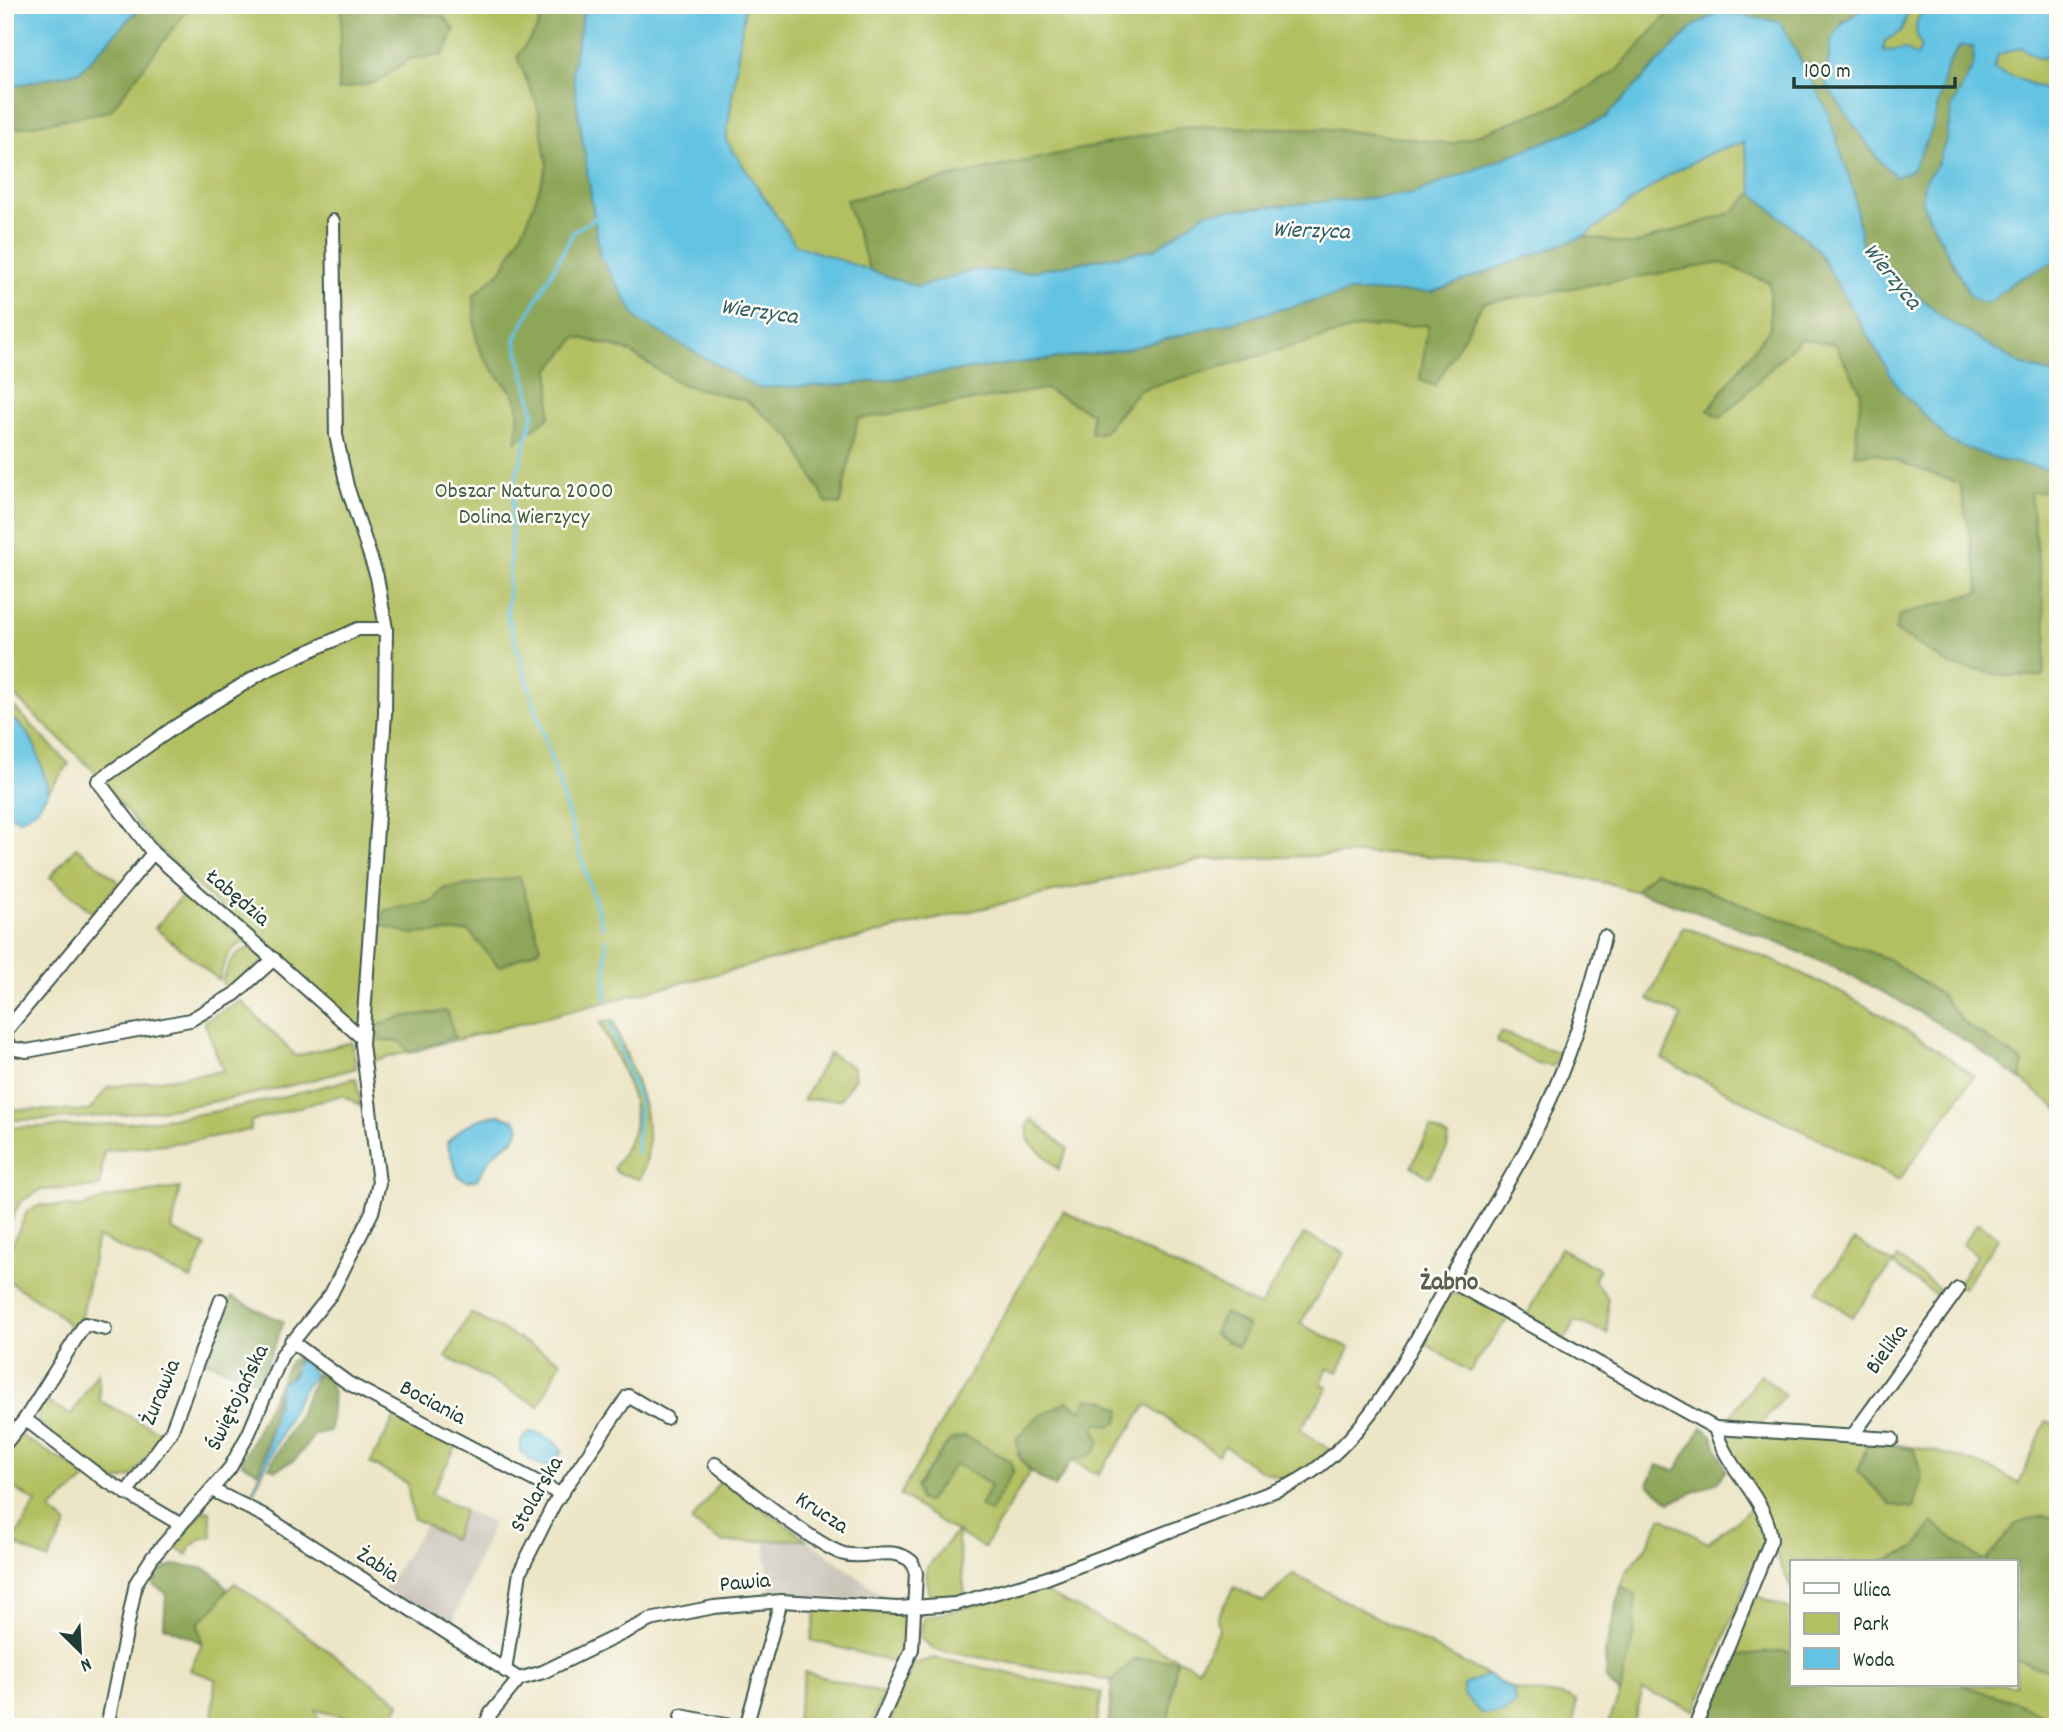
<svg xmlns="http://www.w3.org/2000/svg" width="2063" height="1732" font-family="Dekko,sans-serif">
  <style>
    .industrial { fill: #c9c3b8 }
    .green { fill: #b3c062; stroke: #697e4b; stroke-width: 2; fill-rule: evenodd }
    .forest { fill: #8ea658; stroke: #567246; stroke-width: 2 }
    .water { fill: #64c3e2; stroke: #42808b; stroke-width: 2 }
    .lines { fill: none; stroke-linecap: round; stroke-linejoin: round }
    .stream { stroke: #64c3e2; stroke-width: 3.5 }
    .minor-casing { stroke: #3e564a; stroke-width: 16 }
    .minor { stroke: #fff; stroke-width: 12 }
    .labels { text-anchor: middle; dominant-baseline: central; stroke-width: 5; stroke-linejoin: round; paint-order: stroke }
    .park-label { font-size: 23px; fill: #445e40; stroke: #fdfcf7 }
    .street-label { font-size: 23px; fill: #1f3d34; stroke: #fdfcf7 }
    .water-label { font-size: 24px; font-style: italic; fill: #305e60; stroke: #fdfcf7 }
    .quarter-label { font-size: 26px; font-weight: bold; fill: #5a604e; stroke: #fdfcf7 }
  </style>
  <rect width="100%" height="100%" fill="#fdfcf7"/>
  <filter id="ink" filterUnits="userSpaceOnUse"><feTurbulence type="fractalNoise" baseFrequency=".0143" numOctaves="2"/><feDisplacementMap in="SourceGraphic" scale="14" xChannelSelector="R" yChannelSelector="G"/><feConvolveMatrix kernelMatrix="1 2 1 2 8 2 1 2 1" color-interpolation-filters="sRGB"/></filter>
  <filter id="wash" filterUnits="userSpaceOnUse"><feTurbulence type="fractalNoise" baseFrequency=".00686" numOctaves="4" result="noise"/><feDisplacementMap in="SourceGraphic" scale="28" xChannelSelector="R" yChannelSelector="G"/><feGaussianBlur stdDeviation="1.57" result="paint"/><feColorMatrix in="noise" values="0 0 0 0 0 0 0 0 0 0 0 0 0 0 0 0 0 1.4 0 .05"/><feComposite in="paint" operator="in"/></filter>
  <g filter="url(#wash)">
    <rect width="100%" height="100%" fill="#ece5c6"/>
    <g class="industrial">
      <path d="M 464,1510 L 493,1523 L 449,1631 L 384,1589 L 425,1525 L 453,1540 Z"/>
      <path d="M 806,1539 L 892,1602 L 770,1595 L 765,1541 Z"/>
    </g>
    <g class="green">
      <path d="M 5,5 L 2058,5 L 2058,1109 L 1997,1060 L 1902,1000 L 1816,955 L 1725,918 L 1611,884 L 1501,862 L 1390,853 L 1204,860 L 1149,870 L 915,924 L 368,1062 L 365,1047 L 148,838 L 93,770 L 5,687 Z"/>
      <path d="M 5,698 L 69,764 L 48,792 C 40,760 36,730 5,714 Z"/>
      <path d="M 76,847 L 119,882 L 94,914 L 50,877 Z"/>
      <path d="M 186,891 L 247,941 C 227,948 224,962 219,980 L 155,928 Z"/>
      <path d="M 1683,927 C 1785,960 1888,1011 1974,1076 L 1899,1180 L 1662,1059 L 1682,1016 L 1648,999 Z"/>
      <path d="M 253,947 L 265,958 L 232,991 L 222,983 C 228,964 233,952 253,947 Z"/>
      <path d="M 241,1001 L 296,1056 L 352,1042 L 356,1068 C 242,1101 125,1121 5,1120 L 5,1109 L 89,1111 L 108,1087 L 223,1071 L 204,1021 Z"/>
      <path d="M 613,1020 C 630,1069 664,1129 640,1179 L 617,1173 L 614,1168 C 620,1156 631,1141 634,1128 C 640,1094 613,1053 600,1023 Z"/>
      <path d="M 1500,1032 L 1560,1053 L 1553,1066 L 1538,1064 L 1497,1042 Z"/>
      <path d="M 829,1053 L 853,1067 L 855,1077 L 841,1099 L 803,1100 Z"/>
      <path d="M 356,1078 L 361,1106 L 342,1095 L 251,1121 L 251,1130 L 190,1141 L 104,1151 L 100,1187 L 41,1190 L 20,1202 L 5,1234 L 5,1127 C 85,1127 168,1123 246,1105 C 283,1097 319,1087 356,1078 Z"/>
      <path d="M 1032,1119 L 1068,1149 L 1058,1169 L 1029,1141 L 1027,1124 Z"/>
      <path d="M 1431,1128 L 1449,1137 L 1447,1149 L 1429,1177 L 1411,1166 Z"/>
      <path d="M 180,1188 L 172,1230 L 206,1246 L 191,1279 L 97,1237 L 83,1312 L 73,1329 L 53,1310 L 5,1279 L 5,1261 L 27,1211 L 41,1205 L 84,1207 L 105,1198 Z"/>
      <path d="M 1063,1211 L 1260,1307 L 1304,1234 L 1344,1253 L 1300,1324 L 1350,1348 L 1338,1372 L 1328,1368 L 1321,1383 L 1328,1388 L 1300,1430 L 1330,1450 L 1316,1467 L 1282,1479 L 1260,1470 L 1225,1446 L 1218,1455 L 1147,1405 L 1098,1475 L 1072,1460 L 1098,1422 L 1067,1401 L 1035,1419 L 1017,1454 L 1030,1472 L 984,1548 L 957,1532 L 965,1595 L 935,1600 L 928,1592 L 926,1569 L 956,1532 L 900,1495 ZM 965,1436 L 1010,1461 L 1013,1472 L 992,1485 L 955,1463 L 916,1487 L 950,1440 Z"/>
      <path d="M 1978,1223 L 1999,1238 L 1963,1288 L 1957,1284 L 1977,1255 L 1962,1244 Z"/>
      <path d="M 1855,1240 L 1893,1264 L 1898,1258 L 1948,1295 L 1944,1301 L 1893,1264 L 1852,1317 L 1817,1291 Z"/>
      <path d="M 1560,1248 L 1599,1269 L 1594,1280 L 1608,1298 L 1608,1333 L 1575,1321 L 1565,1340 L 1525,1319 Z"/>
      <path d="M 1463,1292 L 1509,1317 L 1469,1372 L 1423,1342 L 1447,1297 Z"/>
      <path d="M 470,1313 L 561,1361 L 539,1406 L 446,1357 Z"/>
      <path d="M 98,1372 L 100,1401 L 164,1434 L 131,1477 L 115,1481 L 45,1432 L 38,1418 L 42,1399 L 71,1415 Z"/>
      <path d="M 1760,1374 L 1785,1395 L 1762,1423 L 1725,1424 Z"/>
      <path d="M 397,1413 L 457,1445 L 431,1494 L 464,1510 L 453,1540 L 413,1518 L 407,1483 L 370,1463 Z"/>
      <path d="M 2046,1421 L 2058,1426 L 2058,1727 L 1827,1685 L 2016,1685 L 2016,1562 L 1792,1562 L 1792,1590 L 1765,1528 L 1765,1538 L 1695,1711 L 1643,1690 L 1633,1725 L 1636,1727 L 1607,1727 L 1620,1694 L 1635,1595 L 1621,1586 L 1627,1571 L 1643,1552 L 1662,1517 L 1708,1543 L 1753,1507 L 1760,1518 L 1720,1435 C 1807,1438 1946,1435 2019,1484 Z"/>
      <path d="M 20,1435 L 89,1477 L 50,1510 L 67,1524 L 48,1560 L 5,1540 L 5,1528 L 18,1534 L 36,1502 L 5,1483 L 5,1453 Z"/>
      <path d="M 721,1480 L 806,1539 L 724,1543 L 691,1522 Z"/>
      <path d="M 204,1511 L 210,1511 L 212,1537 L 203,1538 L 190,1547 L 188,1555 L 177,1549 L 177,1541 Z"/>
      <path d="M 1293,1574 L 1487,1675 L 1473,1683 L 1502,1714 L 1515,1704 L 1513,1689 C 1535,1695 1556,1691 1576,1701 L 1574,1721 L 1578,1727 L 1167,1727 L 1177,1660 L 1135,1659 L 1112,1681 L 933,1649 L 920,1637 L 923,1618 L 1039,1589 L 1198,1669 L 1219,1629 L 1217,1618 L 1234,1587 L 1264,1602 Z"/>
      <path d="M 235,1583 L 400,1703 L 388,1727 L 315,1710 L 321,1727 L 212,1727 L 215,1679 L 190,1670 L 202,1643 L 197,1623 Z"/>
      <path d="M 1755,1595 L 1792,1610 L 1792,1653 L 1730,1656 Z"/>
      <path d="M 817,1607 L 897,1614 L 908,1623 L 897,1663 L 811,1640 Z"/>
      <path d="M 935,1658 L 1102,1693 L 1096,1727 L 982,1727 L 950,1720 L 948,1727 L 888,1727 L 913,1664 Z"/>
      <path d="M 805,1672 L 884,1694 L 870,1727 L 795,1727 Z"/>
    </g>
    <g class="forest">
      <path d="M 142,5 L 191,5 L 110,111 L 5,130 L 5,88 L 80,71 Z"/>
      <path d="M 342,5 L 387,5 L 398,11 L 443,16 L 455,30 L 443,55 L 409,59 L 377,82 L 338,90 Z"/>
      <path d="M 545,5 L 585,5 L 572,70 L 844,385 L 1123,350 L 1349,292 L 1432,292 L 1584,236 L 1631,245 L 1731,213 L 1753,193 L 1816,248 L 1899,389 L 2058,471 L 2058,492 L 2030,492 L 2047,636 L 2043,676 L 2004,676 L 1950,665 L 1895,630 L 1900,615 L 1980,592 L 1960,484 L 1875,453 L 1854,455 L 1861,392 L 1835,344 L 1800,339 L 1721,418 L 1708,410 L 1770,328 L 1770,283 L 1722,263 L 1483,303 L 1435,386 L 1420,380 L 1428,325 L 1361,327 L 1139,390 L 1104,432 L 1091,434 L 1092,413 L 1045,389 L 858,419 L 840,505 L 826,502 L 792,438 L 747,401 L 681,384 L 626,350 L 577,337 L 550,369 L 550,416 L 516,442 C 526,384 507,397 483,355 C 472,337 475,315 474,295 L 503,269 L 528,220 L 547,166 L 538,107 L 517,57 L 537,29 Z"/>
      <path d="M 1686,5 L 1869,5 L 1842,22 L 1826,85 L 1943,81 L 1948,64 L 1960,46 L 1973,45 L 1974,64 L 1952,107 L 1947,136 L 1939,161 L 1924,183 L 1922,203 L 1959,276 L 1993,300 L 2013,282 L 2058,260 L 2055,345 L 2058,347 L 2058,376 L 2021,364 L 1943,318 L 1862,245 L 1853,189 L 1694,26 L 1605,118 L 1413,194 L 1207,212 L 1155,249 L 1028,272 L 976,270 L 918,287 L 870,271 L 846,200 L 1187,126 L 1332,129 L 1453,144 L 1562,103 L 1616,71 L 1666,16 Z"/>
      <path d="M 1655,871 L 1888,959 L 1941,995 L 1963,1022 L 2023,1062 L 2021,1080 C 1900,988 1778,938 1635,891 Z"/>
      <path d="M 520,877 L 541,948 L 499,967 L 469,931 L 411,934 L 381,925 L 384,910 L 434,901 L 442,889 Z"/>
      <path d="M 447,1011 L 455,1037 C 438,1040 427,1049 410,1053 L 400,1041 L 380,1040 L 375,1026 L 400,1017 Z"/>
      <path d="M 231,1297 L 284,1322 L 259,1382 L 205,1361 Z"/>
      <path d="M 1224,1313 L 1248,1326 L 1238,1347 L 1214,1334 Z"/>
      <path d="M 302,1355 L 293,1366 L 292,1375 C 268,1391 270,1445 258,1472 L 241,1463 L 290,1361 Z"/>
      <path d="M 317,1373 L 328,1378 L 333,1393 L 330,1431 L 315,1434 L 296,1459 L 276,1470 L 269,1467 L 298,1417 Z"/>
      <path d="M 1087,1399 L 1106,1401 L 1121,1410 L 1118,1422 L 1109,1426 L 1098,1423 L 1095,1428 L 1100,1443 L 1093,1454 L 1072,1460 L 1055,1487 C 1034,1475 1017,1465 1017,1438 L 1035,1419 L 1067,1401 L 1082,1411 Z"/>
      <path d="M 1702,1427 L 1712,1435 L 1726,1470 L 1716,1483 L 1670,1502 L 1648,1484 L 1657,1465 L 1675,1471 Z"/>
      <path d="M 965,1436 L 1010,1461 L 1013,1471 L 990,1512 L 980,1506 L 991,1485 L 955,1464 L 928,1502 L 920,1500 L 916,1487 L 950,1440 Z"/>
      <path d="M 1870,1439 L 1914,1450 L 1922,1478 L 1913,1508 L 1891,1505 L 1857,1471 Z"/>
      <path d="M 2044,1515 L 2058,1520 L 2058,1674 L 2016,1660 L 2016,1562 L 1881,1562 L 1915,1548 L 1933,1523 L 1984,1562 L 2016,1524 Z"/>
      <path d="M 173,1565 C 199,1567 211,1565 227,1589 L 218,1604 L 198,1623 L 202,1643 L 164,1626 L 166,1593 L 153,1585 L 157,1573 Z"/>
      <path d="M 1621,1586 L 1635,1594 L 1635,1629 L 1620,1694 L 1606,1679 L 1605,1653 Z"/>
      <path d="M 1783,1651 L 1792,1653 L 1792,1685 L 1961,1685 L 2010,1700 L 2058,1722 L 2058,1727 L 1702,1727 L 1730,1656 Z"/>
      <path d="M 1135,1659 L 1177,1660 L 1167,1727 L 1108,1727 L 1112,1681 Z"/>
    </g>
    <g class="water">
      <path d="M 5,5 L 142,5 L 80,71 L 5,88 Z"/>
      <path d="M 585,5 L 745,5 L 726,140 L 796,245 L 918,287 L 976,270 L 1028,272 L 1155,249 L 1207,212 L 1413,194 L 1605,118 L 1694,26 L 1719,12 L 1780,22 L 1827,110 L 1853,189 L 1862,245 L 1943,318 L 2021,364 L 2058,376 L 2058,471 L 1999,460 L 1950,442 L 1899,389 L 1816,248 L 1753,193 L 1744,142 L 1712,152 L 1667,176 L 1584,236 L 1432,292 L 1349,292 L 1123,350 L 844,385 L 758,388 L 638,320 L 600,256 L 572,70 Z"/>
      <path d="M 1869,5 L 1911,5 L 1901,31 L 1885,41 L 1883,51 L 1905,49 L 1917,56 L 1921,46 C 1913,29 1914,19 1928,5 L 1993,5 L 1997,8 L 2058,5 L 2058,57 L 2037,58 L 2021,47 L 1998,55 L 1994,69 L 2046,90 L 2058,89 L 2058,260 L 2013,282 L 1993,300 L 1982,303 L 1970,296 L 1922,203 L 1924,183 L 1939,161 L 1947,136 L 1952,107 L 1974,64 L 1973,46 L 1960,46 L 1948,64 L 1931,132 L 1912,170 L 1896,177 L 1878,159 L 1826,85 C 1831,38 1826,31 1869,5 Z"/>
      <path d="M 5,714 C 36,730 40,760 48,792 L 37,809 L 19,820 L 5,811 Z"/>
      <path d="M 501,1115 L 515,1120 L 520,1127 C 515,1144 502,1144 492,1156 C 486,1163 482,1173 476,1180 L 467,1181 L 458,1176 L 447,1143 C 461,1126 480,1116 501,1115 Z"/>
      <path d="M 300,1357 L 306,1359 L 314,1375 L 299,1396 L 250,1499 L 264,1463 L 281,1384 L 293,1376 Z"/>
      <path d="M 529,1432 C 542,1433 556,1440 562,1451 L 553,1466 C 543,1469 526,1459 520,1451 L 521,1442 Z"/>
      <path d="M 1487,1675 L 1513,1689 L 1515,1704 L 1502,1714 L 1482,1714 L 1464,1695 L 1463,1685 Z"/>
    </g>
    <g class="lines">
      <g class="stream">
        <path d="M 596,218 L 575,230 L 515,339 L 534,413 L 514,484 L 507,615 L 603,928"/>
        <path d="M 606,939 L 606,999"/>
        <path d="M 609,1022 L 639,1100 L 637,1153"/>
      </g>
    </g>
  </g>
  <g filter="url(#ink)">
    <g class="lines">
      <defs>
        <g id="minor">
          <path d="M 5,1032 L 153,853"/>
          <path d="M 5,1037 L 10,1048 L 27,1051 L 190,1020 L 235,994 L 274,959"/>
          <path d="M 362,1038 L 153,853 L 98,781 L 176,726 L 263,672 L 358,629 L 386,629"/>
          <path d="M 1449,1280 L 1715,1428 L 1892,1439"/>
          <path d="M 291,1341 L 348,1383 L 560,1494"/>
          <path d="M 25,1419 L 103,1479 L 180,1524"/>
          <path d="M 1853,1435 L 1958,1289"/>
          <path d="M 5,1444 L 25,1419 L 85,1324 L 105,1329"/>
          <path d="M 715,1464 C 741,1485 816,1546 844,1554 C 867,1560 892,1544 912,1562 L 916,1573 L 912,1649 L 878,1727"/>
          <path d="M 212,1490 L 263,1515 L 519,1679"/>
          <path d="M 126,1493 L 171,1432 L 221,1300"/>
          <path d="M 505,1671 L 520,1572 L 554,1504 L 628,1396 L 666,1418"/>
          <path d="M 681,1716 L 736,1727"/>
          <path d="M 107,1727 L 136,1583 L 152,1558 L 230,1468 L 249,1433 L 282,1355 L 331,1294 L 372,1212 L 379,1183 L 362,1044 L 385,714 L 386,629 L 377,577 L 347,486 L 336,435 L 333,221"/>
          <path d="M 484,1727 L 491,1713 L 519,1679 L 543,1672 L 650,1620 L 714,1607 L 781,1601 L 898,1608 L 955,1604 L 1044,1579 L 1290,1485 C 1365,1447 1405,1358 1445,1288 C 1466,1251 1489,1215 1510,1178 C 1554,1104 1584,1020 1604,937"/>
          <path d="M 746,1727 L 781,1601"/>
          <path d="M 1695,1727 L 1771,1540 C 1768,1499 1726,1469 1715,1428"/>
        </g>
      </defs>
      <use href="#minor" class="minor-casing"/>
      <use href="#minor" class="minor"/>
    </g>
  </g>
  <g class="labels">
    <g class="park-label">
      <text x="524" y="492">Obszar Natura 2000<tspan x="524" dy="26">Dolina Wierzycy</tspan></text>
    </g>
    <g class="street-label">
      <text transform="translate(237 899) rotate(40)">Łabędzia</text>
      <text transform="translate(1888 1350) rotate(-54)">Bielika</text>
      <text transform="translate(162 1393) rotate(-67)">Żurawia</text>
      <text transform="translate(239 1398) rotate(-64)">Świętojańska</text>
      <text transform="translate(432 1404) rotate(28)">Bociania</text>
      <text transform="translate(538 1495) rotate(-60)">Stolarska</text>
      <text transform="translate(821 1514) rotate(33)">Krucza</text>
      <text transform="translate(377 1566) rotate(33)">Żabia</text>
      <text transform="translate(745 1584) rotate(-5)">Pawia</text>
    </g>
    <g class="water-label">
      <text transform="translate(1311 232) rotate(2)">Wierzyca</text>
      <text transform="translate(1891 277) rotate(51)">Wierzyca</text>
      <text transform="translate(759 313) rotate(8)">Wierzyca</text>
    </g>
    <g class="quarter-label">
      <text x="1449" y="1283">Żabno</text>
    </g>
  </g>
  <rect width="2063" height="1732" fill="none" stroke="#fdfcf7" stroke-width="28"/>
  <rect x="1790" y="1560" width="228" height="126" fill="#fdfcf7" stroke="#a4b0a9" stroke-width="2"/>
  <rect x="1804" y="1583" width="35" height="10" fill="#ffffff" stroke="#a4b0a9" stroke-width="2"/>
  <text x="1853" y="1596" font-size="21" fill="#1f3d34">Ulica</text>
  <rect x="1804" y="1613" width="35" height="21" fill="#b3c062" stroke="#a4b0a9" stroke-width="2"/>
  <text x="1853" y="1630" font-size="21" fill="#1f3d34">Park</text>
  <rect x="1804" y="1648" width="35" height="21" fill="#64c3e2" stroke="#a4b0a9" stroke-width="2"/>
  <text x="1853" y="1666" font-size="21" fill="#1f3d34">Woda</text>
  <g transform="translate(80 1651) rotate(156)" stroke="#fdfcf7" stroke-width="5" paint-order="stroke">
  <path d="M0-5L12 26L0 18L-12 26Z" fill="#1f3d34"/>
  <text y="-10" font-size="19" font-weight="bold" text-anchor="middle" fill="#1f3d34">N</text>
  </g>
  <path d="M1794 77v10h161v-10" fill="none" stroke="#1f3d34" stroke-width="3.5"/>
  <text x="1804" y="77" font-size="21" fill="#1f3d34" stroke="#fdfcf7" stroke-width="5" paint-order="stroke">100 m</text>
</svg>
